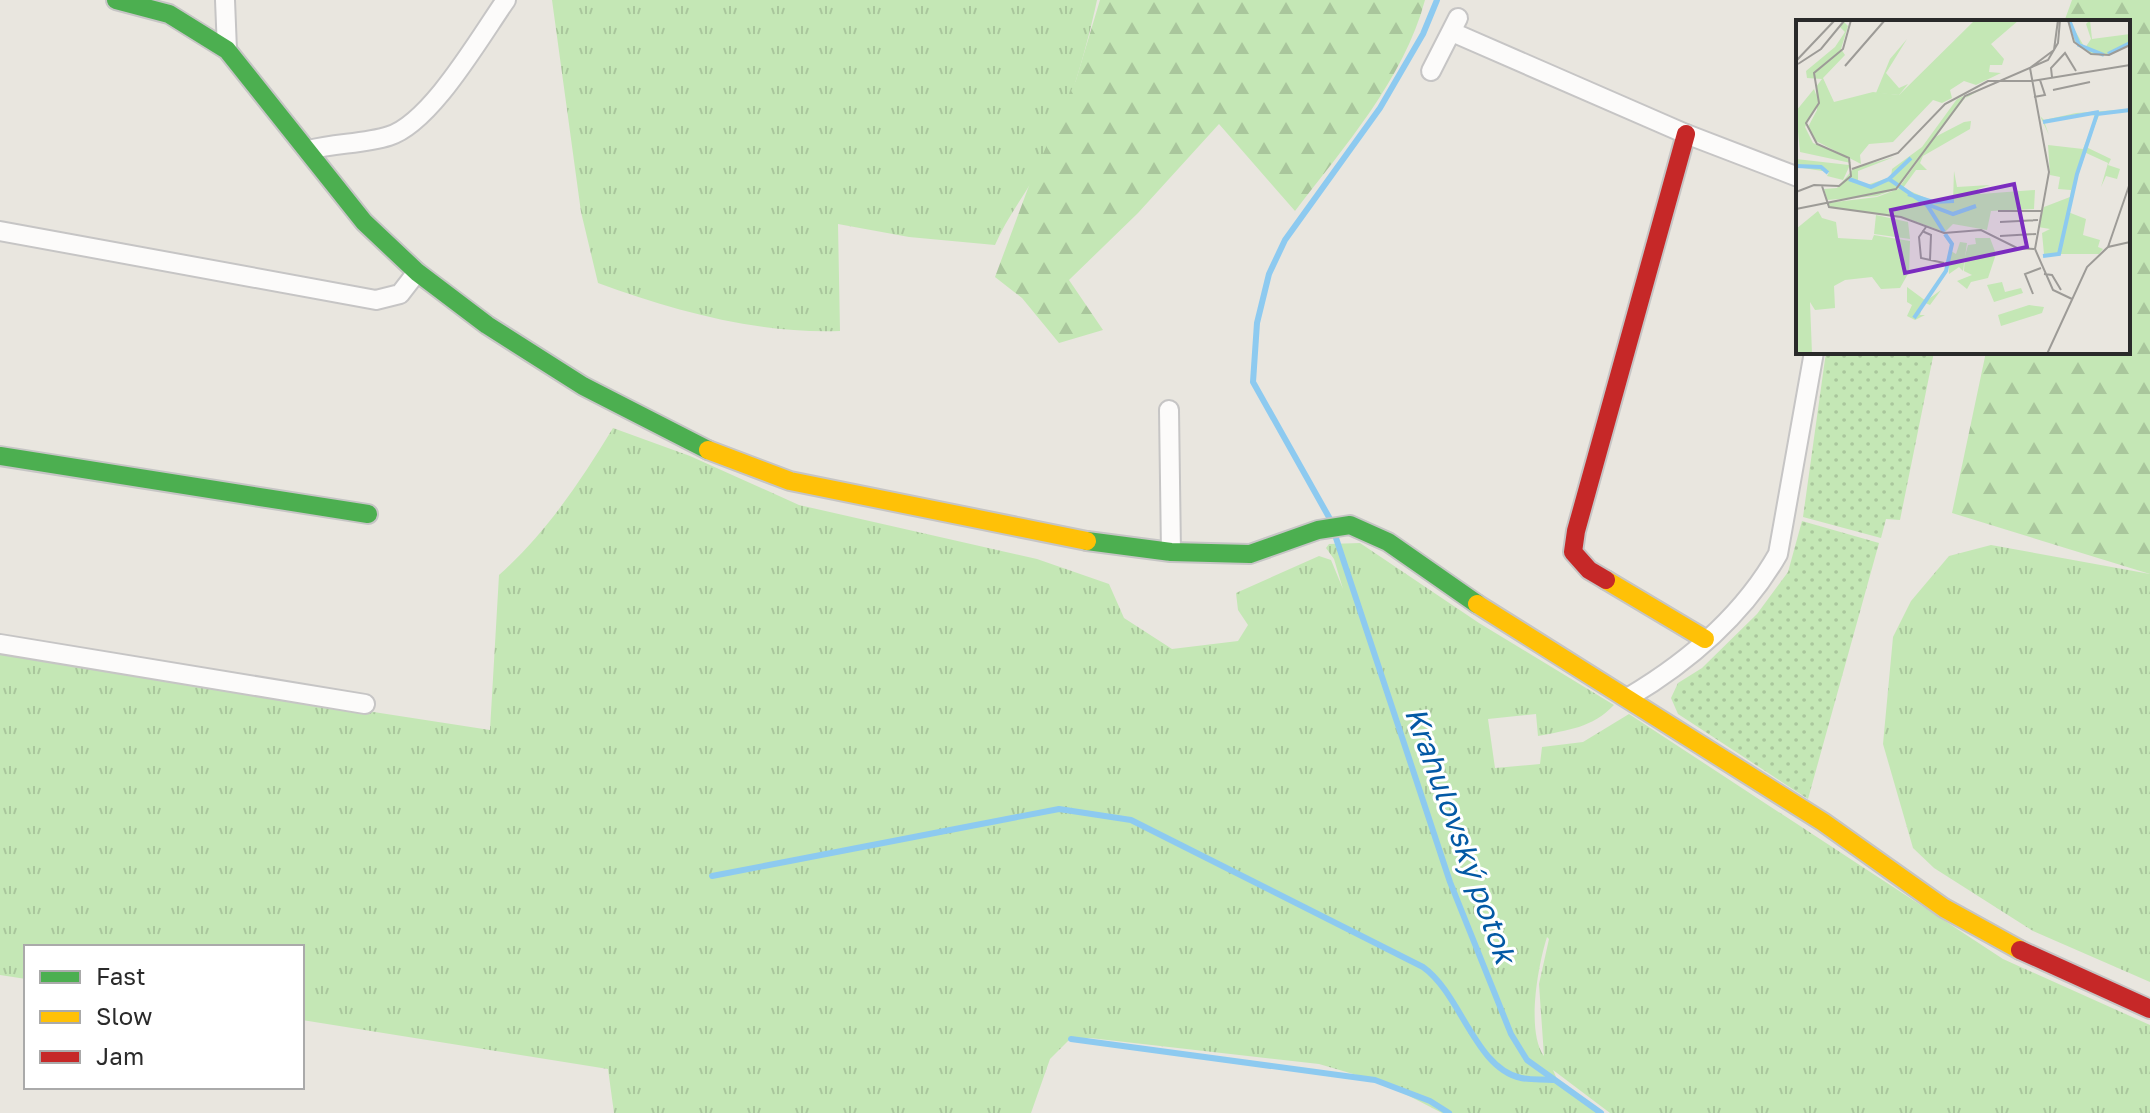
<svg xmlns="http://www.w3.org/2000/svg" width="2150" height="1113" font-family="'Golos Text',sans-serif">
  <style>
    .grass { fill: url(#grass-tufts); fill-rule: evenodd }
    .forest { fill: url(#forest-firs) }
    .garden { fill: url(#garden-dots) }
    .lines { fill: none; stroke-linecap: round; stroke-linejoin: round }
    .stream { stroke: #8dcaf0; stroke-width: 6 }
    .street-casing { stroke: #c6c5c5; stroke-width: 22 }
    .fast-casing { stroke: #c6c5c5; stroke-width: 22 }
    .slow-casing { stroke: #c6c5c5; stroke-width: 22 }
    .jam-casing { stroke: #c6c5c5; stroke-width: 22 }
    .street { stroke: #fcfbfa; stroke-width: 18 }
    .fast { stroke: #4caf50; stroke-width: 18 }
    .slow { stroke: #ffc107; stroke-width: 18 }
    .jam { stroke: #c62828; stroke-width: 18 }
    .labels { text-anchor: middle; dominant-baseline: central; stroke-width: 6; stroke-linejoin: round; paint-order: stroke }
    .water-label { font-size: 30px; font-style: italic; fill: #0359a5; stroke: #fff }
    .inset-river { fill: none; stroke: #8dcaf0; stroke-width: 4 }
    .inset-road { fill: none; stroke: #9d9b97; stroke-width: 2 }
    .view { fill: #7b2cbf; fill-opacity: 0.15; stroke: #7b2cbf; stroke-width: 4 }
    .inset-edge { fill: none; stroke: #2a2a2a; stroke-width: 4 }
  </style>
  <defs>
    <pattern id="grass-tufts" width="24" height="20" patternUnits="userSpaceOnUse" patternTransform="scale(2)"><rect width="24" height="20" fill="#c4e7b5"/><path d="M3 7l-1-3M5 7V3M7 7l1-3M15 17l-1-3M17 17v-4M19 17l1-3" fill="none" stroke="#a9c69c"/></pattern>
    <pattern id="forest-firs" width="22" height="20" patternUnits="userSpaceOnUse" patternTransform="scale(2)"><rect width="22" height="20" fill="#c4e7b5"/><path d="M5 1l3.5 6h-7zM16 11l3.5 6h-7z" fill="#a9c69c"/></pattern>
    <pattern id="garden-dots" width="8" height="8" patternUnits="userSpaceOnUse" patternTransform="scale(2)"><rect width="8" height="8" fill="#c4e7b5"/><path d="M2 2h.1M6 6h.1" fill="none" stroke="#a9c69c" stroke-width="1.8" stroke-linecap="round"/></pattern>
  </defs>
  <rect width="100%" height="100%" fill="#e9e6df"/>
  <g class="grass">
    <path d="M 552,0 L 1097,0 C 1085,56 1065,126 1035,176 C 1021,200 1006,220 995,245 L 909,237 L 838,224 L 840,331 C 757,334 675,311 598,283 L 581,212 Z"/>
    <path d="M 613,428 L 690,456 L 799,505 L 1037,559 L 1109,584 L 1124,618 L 1172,649 L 1238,641 L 1248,625 L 1238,610 L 1236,593 L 1319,556 L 1331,560 L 1343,589 L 1334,559 L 1326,548 L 1329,544 L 1360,543 L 1479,623 L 1614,705 C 1592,728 1568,730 1538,736 L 1536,714 L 1488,719 L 1495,768 L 1540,764 L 1542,747 L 1583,742 L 1629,714 L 2003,959 L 2150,1025 L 2150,1113 L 1610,1113 L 1553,1070 L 1560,1086 L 1602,1113 L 1442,1113 L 1384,1083 L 1319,1064 L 1090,1038 L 1070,1039 L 1050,1059 L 1031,1113 L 614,1113 L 608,1069 L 302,1020 L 302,947 L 26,947 L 26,979 L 0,975 L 0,654 L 490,730 L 499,575 C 547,532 580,482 613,428 ZM 1547,937 L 1549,939 L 1539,984 L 1544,1056 C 1526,1032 1538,965 1547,937 Z"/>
    <path d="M 1991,545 L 2150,574 L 2150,982 L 2033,931 L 1934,868 L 1913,848 L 1883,744 L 1893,637 L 1911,601 L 1949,556 Z"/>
  </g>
  <g class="forest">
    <path d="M 1100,0 L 1425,0 C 1404,79 1344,147 1295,211 L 1219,124 L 1138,213 L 1069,280 L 1103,330 L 1059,343 L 1022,298 L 995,277 L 1030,183 L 1076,80 Z"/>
    <path d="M 2072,0 L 2150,0 L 2150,574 L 1952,513 L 1986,352 L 2128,352 L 2128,22 L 2064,22 Z"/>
  </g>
  <g class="garden">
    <path d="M 1826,352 L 1934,352 L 1900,520 L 1886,519 L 1881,538 L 1803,517 Z"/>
    <path d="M 1802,521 L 1879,543 L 1808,799 L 1678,714 L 1671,698 L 1678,683 L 1702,668 L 1757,614 L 1788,572 Z"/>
  </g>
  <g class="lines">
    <g class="stream">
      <path d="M 1330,519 L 1253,382 L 1257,323 L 1269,274 L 1285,240 L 1380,108 L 1423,34 L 1437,0"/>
      <path d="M 1335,535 L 1450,882 L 1511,1034 L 1527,1060 L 1601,1113"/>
      <path d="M 712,876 L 1059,809 L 1131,820 L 1423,967 C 1461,994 1475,1068 1521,1078 C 1531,1080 1543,1079 1553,1080"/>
      <path d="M 1071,1039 L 1375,1080 L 1430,1101 L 1449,1113"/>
    </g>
    <defs>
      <g id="street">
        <path d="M 225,0 L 227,50"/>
        <path d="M 1452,32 L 1686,134 L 1798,177"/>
        <path d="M 1431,71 L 1458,18"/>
        <path d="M 309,150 C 335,143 364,144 389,136 C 431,123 480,37 506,0"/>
        <path d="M 0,231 L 376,300 L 400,294 L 417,272"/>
        <path d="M 1169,410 L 1171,552"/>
        <path d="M 0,644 L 365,704"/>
        <path d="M 1629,697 C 1688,662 1744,614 1778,554 L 1814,352"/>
      </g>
      <g id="fast">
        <path d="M 116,0 L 169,14 L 227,50 L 364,222 L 417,272 L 487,325 L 583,386 L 708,450"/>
        <path d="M 0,456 L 368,514"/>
        <path d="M 1087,541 L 1171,552 L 1250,554 L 1318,530 L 1350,525 L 1388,542 L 1477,604"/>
      </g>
      <g id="slow">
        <path d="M 708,450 L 790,481 L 1087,541"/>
        <path d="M 1606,580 L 1705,639"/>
        <path d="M 1477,604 L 1823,822 L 1944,908 L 2020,950"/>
      </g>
      <g id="jam">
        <path d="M 1606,580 L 1589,570 L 1573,552 L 1576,531 L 1686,134"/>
        <path d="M 2020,950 L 2150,1009"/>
      </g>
    </defs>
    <use href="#street" class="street-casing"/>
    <use href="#fast" class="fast-casing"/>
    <use href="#slow" class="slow-casing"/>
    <use href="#jam" class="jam-casing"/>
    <use href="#street" class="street"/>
    <use href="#fast" class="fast"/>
    <use href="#slow" class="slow"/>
    <use href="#jam" class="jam"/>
  </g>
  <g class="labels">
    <g class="water-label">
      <text transform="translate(1461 835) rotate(70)">Krahulovský potok</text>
    </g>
  </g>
  <g transform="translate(1796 20)">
    <rect width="334" height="334" fill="#e9e6df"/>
    <path d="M 273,0 L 289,28 L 295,19 L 290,4 L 294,0 L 296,19 L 334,14 L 334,24 L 313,35 L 295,34 L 279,22 ZM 111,19 L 90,53 L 103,68 L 112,64 L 103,75 L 80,73 L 94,39 ZM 193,65 L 168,79 L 139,117 L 168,102 L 175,101 L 174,109 L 127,136 L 124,143 L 131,150 L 120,150 L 107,168 L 139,182 L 157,181 L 158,151 L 161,167 L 194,165 L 182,169 L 184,174 L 239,170 L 238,189 L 195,191 L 191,210 L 157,204 L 149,212 L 106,197 L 34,187 L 31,183 L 81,177 L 102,169 L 162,85 L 175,73 ZM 172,74 L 100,169 L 81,176 L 31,180 L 28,169 L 41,168 L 58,148 L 98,137 L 62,151 L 62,161 L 71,165 L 95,157 L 96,149 L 126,127 L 161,79 ZM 334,89 L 304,93 L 290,127 L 315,139 L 312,145 L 324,149 L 321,159 L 310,156 L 305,167 L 312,143 L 288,132 L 272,192 L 290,199 L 287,215 L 304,220 L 302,227 L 307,229 L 303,234 L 248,234 L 246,213 L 254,209 L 242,207 L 248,187 L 274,177 L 275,170 L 262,169 L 264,157 L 254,155 L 252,125 L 287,129 L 300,96 L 287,93 L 248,101 L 253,115 L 244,96 L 248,100 L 280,93 ZM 0,139 L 53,145 L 53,147 L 47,160 L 31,156 L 33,152 L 0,147 ZM 80,195 L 112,202 L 114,219 L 78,214 ZM 179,218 L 194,218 L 200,234 L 192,258 L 175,262 L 171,269 L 161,261 L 176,255 L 168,251 L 169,236 L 172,225 L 180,224 ZM 206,262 L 209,272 L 225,268 L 227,273 L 198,282 L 191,265 ZM 233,285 L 248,287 L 246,293 L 205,306 L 202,295 Z" fill="#c4e7b5"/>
    <path d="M 179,0 L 223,0 L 195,24 L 208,39 L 206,45 L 194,45 L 193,52 L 205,53 L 180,65 L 168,61 L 154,70 L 156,78 L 146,83 L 137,80 L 97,122 L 73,124 L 64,135 L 65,144 L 20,121 L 12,107 L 21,90 L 20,67 L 26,59 L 11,58 L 10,51 L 39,27 L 49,12 L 44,7 L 48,2 L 52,6 L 45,29 L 49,35 L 27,58 L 38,82 L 77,72 L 103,75 ZM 18,69 L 23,83 L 9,107 L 17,123 L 49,136 L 55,143 L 4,132 L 0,91 ZM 22,191 L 26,198 L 40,202 L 42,218 L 76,220 L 78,215 L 114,221 L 113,252 L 104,268 L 85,269 L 76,257 L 49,260 L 38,266 L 39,288 L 19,290 L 14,282 L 16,334 L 0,334 L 0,209 ZM 164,222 L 171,223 L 167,251 L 163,247 L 153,254 L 152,237 L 155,231 L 160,234 ZM 111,267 L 130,281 L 145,270 L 134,285 L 127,282 L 124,295 L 129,295 L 119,300 L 111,296 L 116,285 L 111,282 Z" fill="#c4e7b5"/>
    <path class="inset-river" d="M 273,0 L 283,25 L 308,35M 312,34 L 334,23M 247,102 L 303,92M 0,146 L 25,147 L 32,153M 53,159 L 75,167 L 93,159 L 131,185 L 148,212M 93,159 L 115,138M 112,174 L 137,182 L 158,181M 133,185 L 157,194 L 180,186M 247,236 L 263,234 L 281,154 L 301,94 L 334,90M 118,298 L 150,251 L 156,224 L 149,214"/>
    <path class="inset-road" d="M 262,0 L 258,30 L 234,48 L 253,152 L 239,229 L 257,270 L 276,279M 272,0 L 278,22 L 295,34 L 313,35 L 334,25M 0,41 L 39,0M 2,44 L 25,29 L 48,1M 49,46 L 89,0M 256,57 L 255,48 L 269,33 L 280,51M 257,70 L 294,62M 238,77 L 249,75 L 244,60M 56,149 L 102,133 L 149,84 L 192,61 L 236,61 L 334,45M 26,166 L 33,187 L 105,197 L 148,213 L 185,210 L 221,228 L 238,229M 0,172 L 18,165 L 43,166 L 55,156 L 53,138 L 21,124 L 10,103 L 23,83 L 18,53 L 47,29 L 55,0M 0,189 L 100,169 L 169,76 L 252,40 L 262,23 L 264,0M 202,191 L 245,191M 204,202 L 242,200M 130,207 L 123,217 L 125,238 L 148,243M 126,211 L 135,215 L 134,240M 204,216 L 240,214M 312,227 L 334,163M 248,254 L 256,255 L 265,270M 237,274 L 229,254 L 245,248M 251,334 L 291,247 L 312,227 L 334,222"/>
    <path class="view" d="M 218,164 L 231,227 L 109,253 L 95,190 Z"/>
    <rect width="334" height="334" class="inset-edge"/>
  </g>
  <rect x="24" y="945" width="280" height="144" fill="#ffffff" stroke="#aaaaaa" stroke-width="2"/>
  <rect x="40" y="971" width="40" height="12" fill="#4caf50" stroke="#aaaaaa" stroke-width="2"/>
  <text x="96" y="985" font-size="24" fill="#2a2a2a">Fast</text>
  <rect x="40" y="1011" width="40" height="12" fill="#ffc107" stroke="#aaaaaa" stroke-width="2"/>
  <text x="96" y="1025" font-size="24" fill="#2a2a2a">Slow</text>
  <rect x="40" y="1051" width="40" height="12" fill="#c62828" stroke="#aaaaaa" stroke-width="2"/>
  <text x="96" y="1065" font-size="24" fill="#2a2a2a">Jam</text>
</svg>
